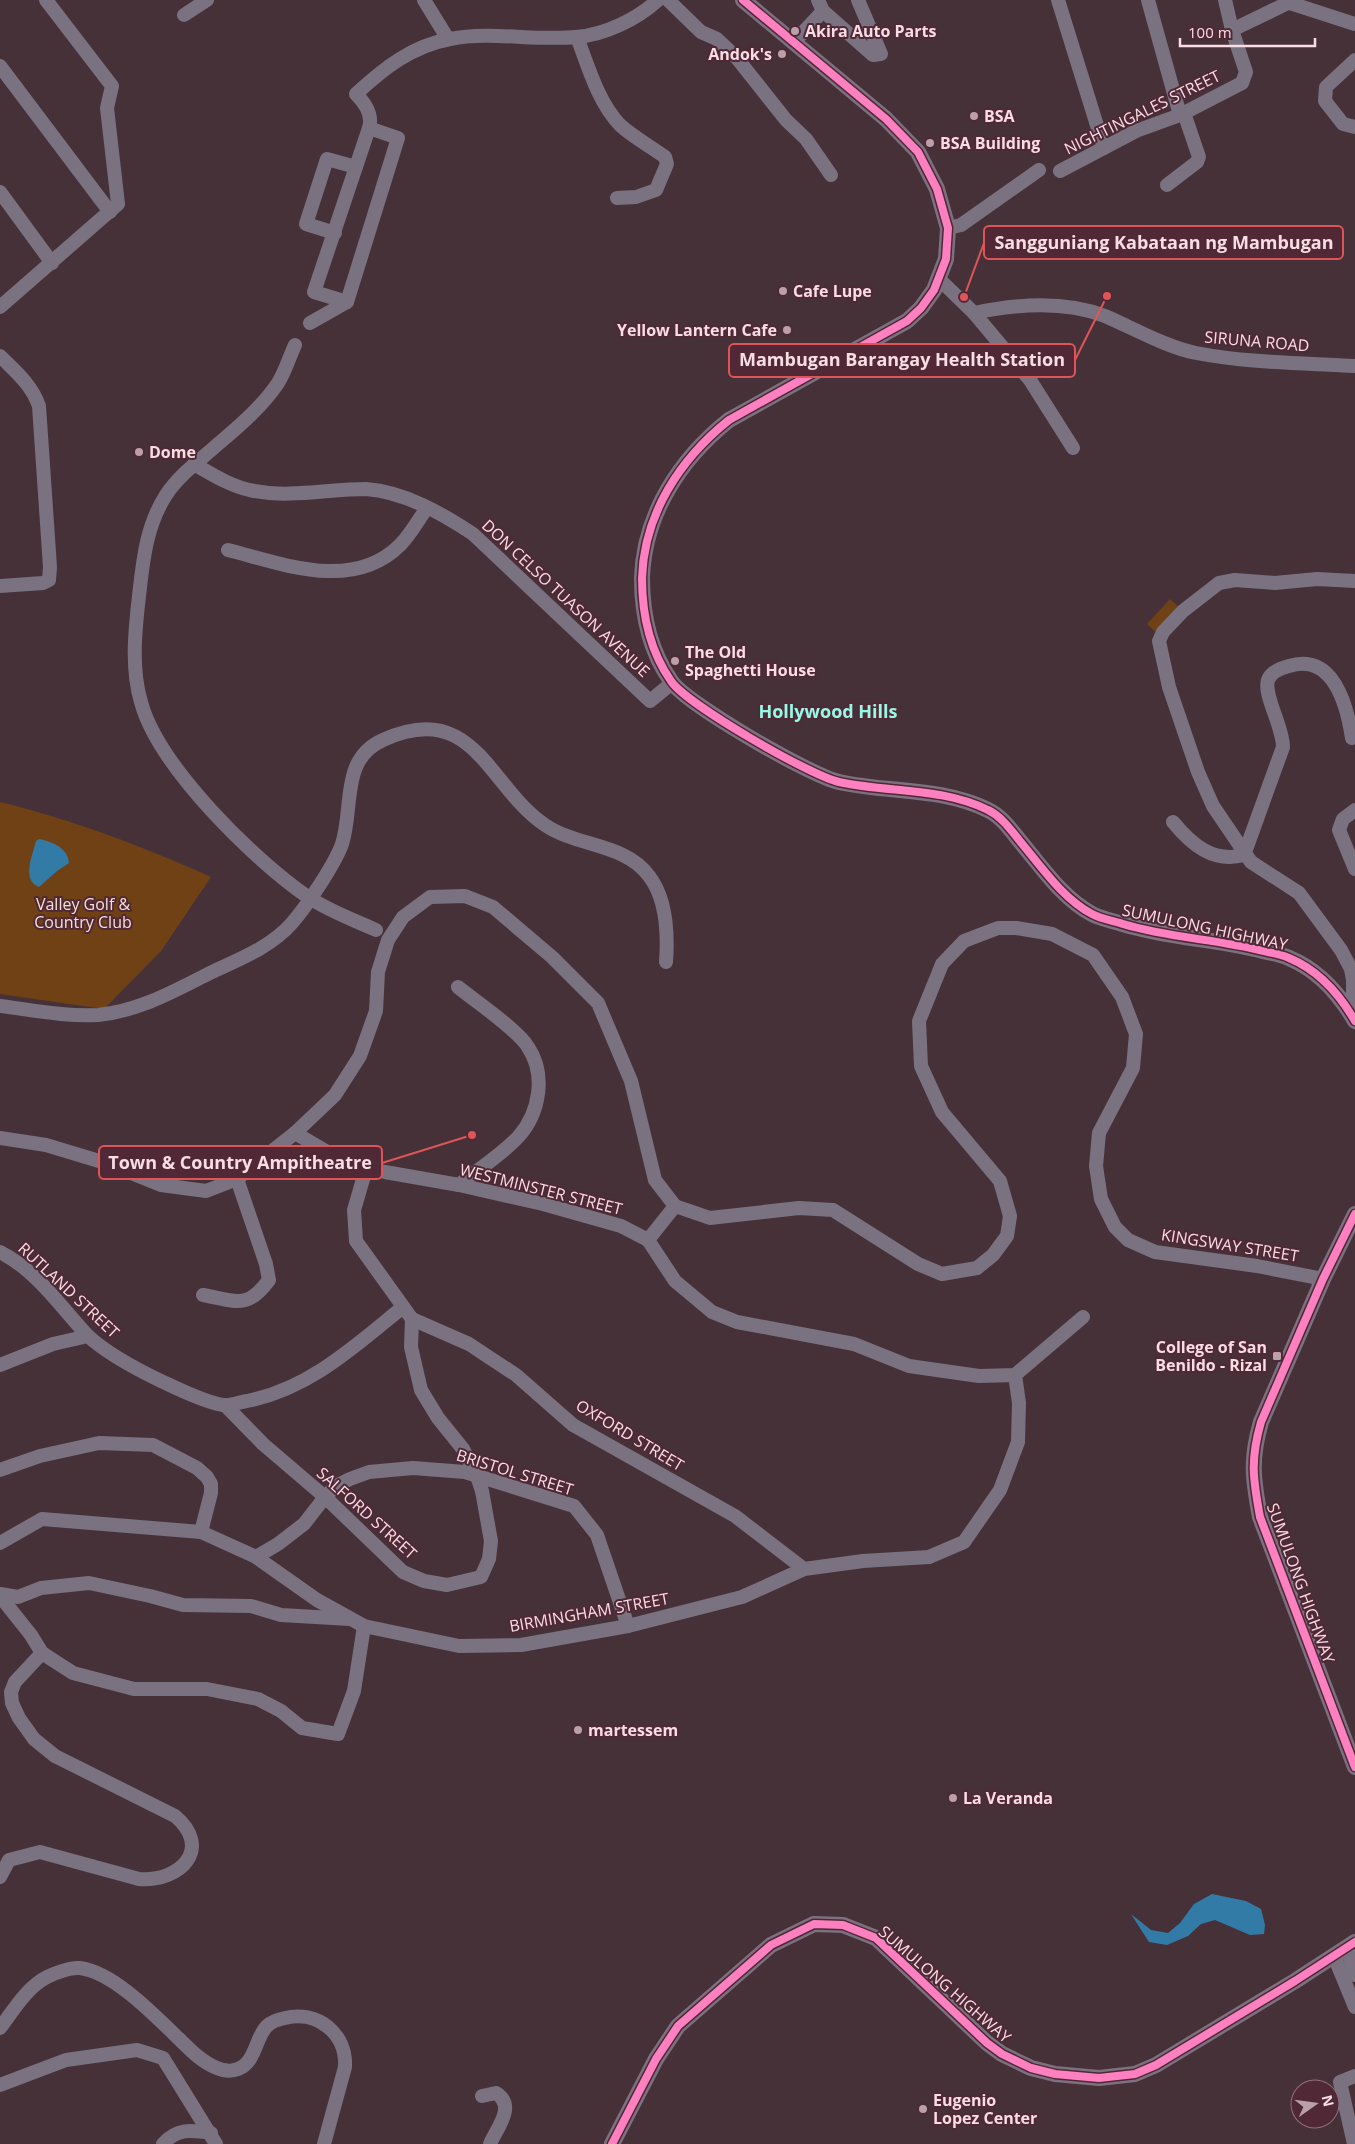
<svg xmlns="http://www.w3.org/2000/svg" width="1355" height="2144" font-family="'Open Sans',sans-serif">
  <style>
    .green { fill: #714116 }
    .water { fill: #337ba7 }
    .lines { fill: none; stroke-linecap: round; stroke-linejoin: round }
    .minor { stroke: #7a7281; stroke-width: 14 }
    .major { stroke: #7d7180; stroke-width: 16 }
    .cycleway-casing { stroke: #502836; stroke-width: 11 }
    .cycleway { stroke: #ff80c0; stroke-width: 8 }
    .poi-dot { fill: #baa1a9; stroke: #502836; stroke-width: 2 }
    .labels { text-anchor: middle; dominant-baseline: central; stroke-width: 4; stroke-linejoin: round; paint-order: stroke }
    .poi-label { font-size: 16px; font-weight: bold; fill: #f8dde5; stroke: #502836; text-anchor: start }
    .street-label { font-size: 16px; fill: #f8dde5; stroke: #502836 }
    .park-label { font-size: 16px; fill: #f3e1d3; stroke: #502836 }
    .neighbourhood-label { font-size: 18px; font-weight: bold; fill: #95f9e4; stroke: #502836 }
    .leader { fill: none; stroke: #de5557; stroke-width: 2 }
    .callout-dot { fill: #de5557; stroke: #502836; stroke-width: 2 }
    .callout { fill: #502836; stroke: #de5557; stroke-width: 2 }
    .callout-label { font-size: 18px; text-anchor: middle; font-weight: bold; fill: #f8dde5 }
  </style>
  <rect width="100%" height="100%" fill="#473139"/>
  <g class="green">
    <path d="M 1170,599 L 1182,610 L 1159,635 L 1147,624 Z"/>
    <path d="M 0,802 C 76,821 139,845 211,877 L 161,951 L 104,1009 L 0,994 Z"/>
  </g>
  <g class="water">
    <path d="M 39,839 C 53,842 68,848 69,863 L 57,871 L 39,887 C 21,880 33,854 36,841 Z"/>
    <path d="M 1212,1894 L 1246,1901 L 1261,1909 L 1265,1925 L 1264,1934 L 1250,1935 L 1215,1920 L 1201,1924 L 1188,1936 L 1167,1945 L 1149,1942 L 1131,1914 L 1151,1930 L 1168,1933 L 1180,1923 L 1194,1904 Z"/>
  </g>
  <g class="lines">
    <g class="minor">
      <path d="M 424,0 L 448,39"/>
      <path d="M 668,0 L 701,32 L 717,39 L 736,57 L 786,120 L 806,139 L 831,175"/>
      <path d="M 818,0 L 823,11 L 873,55 L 881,54 L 858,0"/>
      <path d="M 1058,0 L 1104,148"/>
      <path d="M 1148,0 L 1180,115"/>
      <path d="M 1290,3 L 1355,24"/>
      <path d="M 184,15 L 207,0"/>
      <path d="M 1232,30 L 1294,0"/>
      <path d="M 577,37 C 588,66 598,102 620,125 C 633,137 650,146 665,157 L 667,164 L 656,190 L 636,197 L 617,198"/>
      <path d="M 794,42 L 823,11"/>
      <path d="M 1355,60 L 1326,87 L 1325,101 L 1343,124 L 1355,127"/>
      <path d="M 0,66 L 110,212"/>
      <path d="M 1060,171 L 1136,131 L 1180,115 L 1242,83 L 1246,72 L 1232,30 L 1225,0"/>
      <path d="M 1167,185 L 1197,162 L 1199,157 L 1184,113"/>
      <path d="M 0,192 L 52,263"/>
      <path d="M 948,228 L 961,225 L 1039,170"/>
      <path d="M 335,233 L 306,224 L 327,159 L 356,167"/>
      <path d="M 939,279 L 974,313 C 1016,304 1063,300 1105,316 C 1133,328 1166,347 1196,353 C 1248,363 1303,363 1355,366"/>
      <path d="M 347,302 L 314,292 L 369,128"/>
      <path d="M 0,307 L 118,204 L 107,108 L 112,86 L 46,0"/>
      <path d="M 974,313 L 1030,380 L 1073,448"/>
      <path d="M 310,323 L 347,302 L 398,138 L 369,128 C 373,115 365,103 356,94 C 384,68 412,46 450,39 C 492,31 534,41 576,37 C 605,35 637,19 658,0"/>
      <path d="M 295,345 C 289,358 285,372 278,383 C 262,407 238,427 217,445 C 199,461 179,475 166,495 C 146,526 143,561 139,596 C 135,631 131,668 141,702 C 158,766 254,860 308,897 C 329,911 354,920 376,930"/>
      <path d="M 0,356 C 16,372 32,385 39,406 L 50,567 L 49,580 L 43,583 L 0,586"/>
      <path d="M 194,464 C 213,475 232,487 254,491 C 291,498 329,489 366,489 C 405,492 441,513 473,534 L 650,701 L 672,683"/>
      <path d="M 228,550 C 283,564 353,592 400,545 C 411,534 418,520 427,508"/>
      <path d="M 1355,810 L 1343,819 L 1339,830 L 1355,869"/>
      <path d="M 1173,822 C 1192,845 1213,863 1244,855"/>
      <path d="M 1244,855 L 1283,747 C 1283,726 1263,695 1268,680 C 1271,672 1281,668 1289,666 C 1333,652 1347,705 1352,738"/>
      <path d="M 458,987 C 475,1001 518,1030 528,1047 C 546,1074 540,1112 519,1136 C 502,1155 478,1169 459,1185"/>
      <path d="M 0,1006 C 32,1010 66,1017 98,1015 C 140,1011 176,990 212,972 C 240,959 271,947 292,923 C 306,907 335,864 342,844 C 354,807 340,759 383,740 C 474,698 489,788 545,825 C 577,847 625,843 649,876 C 667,899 668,934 666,962"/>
      <path d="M 1347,1008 L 1353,993 L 1353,980 L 1351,969 L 1341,950 L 1299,893 L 1251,862 L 1213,806 L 1198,772 L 1169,687 L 1159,641 L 1163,632 L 1183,611 L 1219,583 L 1235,580 L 1275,583 L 1317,579 L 1355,581"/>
      <path d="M 295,1133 L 346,1163 L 385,1172 L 459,1185 L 543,1204 L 621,1226 L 648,1240 L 675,1281 L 712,1312 L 737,1322 L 854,1344 L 909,1366 L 979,1376 L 1015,1375 L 1083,1317"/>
      <path d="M 0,1138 L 46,1145 L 109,1164 L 161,1185 L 206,1191 L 237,1179 L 295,1133 L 335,1095 L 360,1056 L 376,1011 L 378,972 L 388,940 L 403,917 L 430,897 L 465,896 L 493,907 L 552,957 L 598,1003 L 631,1081 L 655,1180 L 675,1206 L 710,1218 L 799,1208 L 833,1210 L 918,1264 L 942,1274 L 977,1268 L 993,1255 L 1007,1236 L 1010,1216 L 1000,1181 L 942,1112 L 921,1066 L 919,1021 L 942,964 L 964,941 L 998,928 L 1016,928 L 1052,934 L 1093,955 L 1122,997 L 1136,1034 L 1133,1068 L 1099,1133 L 1096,1166 L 1101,1199 L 1115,1227 L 1128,1240 L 1155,1252 L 1257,1266 L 1323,1279"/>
      <path d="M 648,1240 L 675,1206"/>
      <path d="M 0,1252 C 36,1270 60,1306 87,1335 C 107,1354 136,1369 161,1381 C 176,1388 208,1404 224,1405 C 231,1406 240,1402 247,1401 C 309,1389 355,1346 403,1307"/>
      <path d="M 203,1295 C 236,1301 247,1310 269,1280 L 266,1264 L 237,1179"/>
      <path d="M 412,1319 L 469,1344 L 516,1375 L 573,1425 L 735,1516 L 804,1569"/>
      <path d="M 0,1365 L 53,1344 L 88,1336"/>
      <path d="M 225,1405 L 263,1444 L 325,1497 L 403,1572 L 424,1581 L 447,1585 L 481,1577 L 489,1559 L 491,1541 L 482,1491 L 477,1476 L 463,1449 L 438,1418 L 421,1390 L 411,1347 L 412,1319 L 356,1241 L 354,1210 L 366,1169"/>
      <path d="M 0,1470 L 40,1456 L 99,1443 L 153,1445 L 197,1468 L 207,1477 L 211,1484 L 211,1493 L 201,1532"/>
      <path d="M 0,1543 L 42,1519 L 201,1532 L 256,1557 L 317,1600 L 364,1626 L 459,1646 L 521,1645 L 628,1626 L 742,1597 L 804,1569 L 863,1561 L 929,1557 L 964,1542 L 1000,1490 L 1018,1442 L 1019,1403 L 1015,1375"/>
      <path d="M 256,1557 L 278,1544 L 304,1524 L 325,1497 L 336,1486 L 350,1479 L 369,1472 L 413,1468 L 465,1472 L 574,1506 L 597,1535 L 628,1626"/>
      <path d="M 0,1594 L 18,1597 L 41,1588 L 89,1583 L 150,1596 L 183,1605 L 251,1606 L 281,1615 L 350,1619"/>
      <path d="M 0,1596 L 31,1635 L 42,1653 L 73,1673 L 134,1689 L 207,1689 L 258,1699 L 281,1711 L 302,1728 L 338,1734 L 354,1691 L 364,1626"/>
      <path d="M 0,1877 L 9,1860 L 40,1852 L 139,1879 C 181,1882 213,1848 175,1816 L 55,1756 L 34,1739 L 19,1718 L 12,1703 L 11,1692 L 15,1682 L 42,1653"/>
      <path d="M 1347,1948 L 1355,1975"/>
      <path d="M 1334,1956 L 1355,2007"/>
      <path d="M 0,2028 C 13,2011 27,1987 47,1977 C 55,1973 71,1967 80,1968 C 119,1973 167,2029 196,2055 C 207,2064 223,2075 238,2069 C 256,2062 255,2038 267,2026 C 271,2022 280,2019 285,2018 C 318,2010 347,2034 345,2067 L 324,2144"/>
      <path d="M 0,2085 L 66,2060 L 137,2050 L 163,2058 L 216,2144"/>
      <path d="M 482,2096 L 496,2093 C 517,2106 496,2129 490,2144"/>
      <path d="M 163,2144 C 177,2128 191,2130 211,2133"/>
      <path d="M 1354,2144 L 1340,2082 L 1355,2076"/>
    </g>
    <g class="major">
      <path d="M 743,0 L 886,119 L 918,152 L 937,189 L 948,228 L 946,259 L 934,290 L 921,308 L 907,321 L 729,420 C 680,459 644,514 642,578 C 642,614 650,651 671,681 C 686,704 811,776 839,782 C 889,793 941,787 988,810 C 1001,816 1011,830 1019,840 C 1041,866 1062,898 1092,914 C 1101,919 1114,921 1123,924 C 1169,938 1217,939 1263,951 C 1271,953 1281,954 1289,958 C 1318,970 1340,995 1355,1021"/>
      <path d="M 1355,1214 L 1323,1279 L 1261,1422 C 1250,1460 1253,1479 1260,1517 L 1355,1767"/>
      <path d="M 612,2144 L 656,2059 L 678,2026 L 771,1945 L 814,1924 L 843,1925 L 876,1938 L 987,2043 L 1002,2054 L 1031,2068 L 1055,2074 L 1099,2078 L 1135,2074 L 1156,2065 L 1295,1981 L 1355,1942"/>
    </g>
    <defs>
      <g id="cycleway">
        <path d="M 743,0 L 886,119 L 918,152 L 937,189 L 948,228 L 946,259 L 934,290 L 921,308 L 907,321 L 729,420 C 680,459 644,514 642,578 C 642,614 650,651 671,681 C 686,704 811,776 839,782 C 889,793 941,787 988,810 C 1001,816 1011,830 1019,840 C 1041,866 1062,898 1092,914 C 1101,919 1114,921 1123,924 C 1169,938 1217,939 1263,951 C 1271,953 1281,954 1289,958 C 1318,970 1340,995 1355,1021"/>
        <path d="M 1355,1214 L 1323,1279 L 1261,1422 C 1250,1460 1253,1479 1260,1517 L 1355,1767"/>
        <path d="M 612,2144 L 656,2059 L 678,2026 L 771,1945 L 814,1924 L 843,1925 L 876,1938 L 987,2043 L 1002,2054 L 1031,2068 L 1055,2074 L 1099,2078 L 1135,2074 L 1156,2065 L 1295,1981 L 1355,1942"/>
      </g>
    </defs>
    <use href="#cycleway" class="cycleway-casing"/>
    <use href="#cycleway" class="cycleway"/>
  </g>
  <g class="poi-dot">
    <circle cx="795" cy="31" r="5"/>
    <circle cx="782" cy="54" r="5"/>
    <circle cx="974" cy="116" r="5"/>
    <circle cx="930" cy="143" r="5"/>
    <circle cx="783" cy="291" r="5"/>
    <circle cx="787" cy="330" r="5"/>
    <circle cx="139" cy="452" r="5"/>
    <circle cx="675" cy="661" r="5"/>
    <rect x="1272" y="1351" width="10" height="10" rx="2.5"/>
    <circle cx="578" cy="1730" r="5"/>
    <circle cx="953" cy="1798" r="5"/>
    <circle cx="923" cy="2109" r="5"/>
  </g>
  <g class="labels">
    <g class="poi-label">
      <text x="805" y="31">Akira Auto Parts</text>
      <text x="772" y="54" text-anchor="end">Andok's</text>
      <text x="984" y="116">BSA</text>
      <text x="940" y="143">BSA Building</text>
      <text x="793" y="291">Cafe Lupe</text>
      <text x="777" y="330" text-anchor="end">Yellow Lantern Cafe</text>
      <text x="149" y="452">Dome</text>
      <text x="685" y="652">The Old<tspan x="685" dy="18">Spaghetti House</tspan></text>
      <text x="1267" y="1347" text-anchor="end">College of San<tspan x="1267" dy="18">Benildo - Rizal</tspan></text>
      <text x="588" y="1730">martessem</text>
      <text x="963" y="1798">La Veranda</text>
      <text x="933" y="2100">Eugenio<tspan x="933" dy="18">Lopez Center</tspan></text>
    </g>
    <g class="street-label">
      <text transform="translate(1142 112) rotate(-26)">NIGHTINGALES STREET</text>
      <text transform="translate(1257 341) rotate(5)">SIRUNA ROAD</text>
      <text transform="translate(566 598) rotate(43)">DON CELSO TUASON AVENUE</text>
      <text transform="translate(1205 927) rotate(12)">SUMULONG HIGHWAY</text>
      <text transform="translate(541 1189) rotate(14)">WESTMINSTER STREET</text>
      <text transform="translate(1230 1245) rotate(9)">KINGSWAY STREET</text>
      <text transform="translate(69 1290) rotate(43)">RUTLAND STREET</text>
      <text transform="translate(630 1435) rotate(31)">OXFORD STREET</text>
      <text transform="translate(515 1472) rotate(17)">BRISTOL STREET</text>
      <text transform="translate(367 1513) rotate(42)">SALFORD STREET</text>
      <text transform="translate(1301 1583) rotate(70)">SUMULONG HIGHWAY</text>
      <text transform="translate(589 1612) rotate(-10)">BIRMINGHAM STREET</text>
      <text transform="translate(945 1984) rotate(41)">SUMULONG HIGHWAY</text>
    </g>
    <g class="park-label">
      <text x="83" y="904">Valley Golf &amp;<tspan x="83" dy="18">Country Club</tspan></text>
    </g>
    <g class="neighbourhood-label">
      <text x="828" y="711">Hollywood Hills</text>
    </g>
  </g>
  <path class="leader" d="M964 297L984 243M1107 296L1075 360M472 1135L382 1163"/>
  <g class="callout-dot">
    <circle cx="964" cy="297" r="5"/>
    <circle cx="1107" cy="296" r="5"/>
    <circle cx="472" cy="1135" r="5"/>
  </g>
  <g class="callout">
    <rect x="984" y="226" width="359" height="33" rx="5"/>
    <rect x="729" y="344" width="346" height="33" rx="5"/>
    <rect x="99" y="1146" width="283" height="33" rx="5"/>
  </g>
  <g class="callout-label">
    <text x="1164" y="249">Sangguniang Kabataan ng Mambugan</text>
    <text x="902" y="366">Mambugan Barangay Health Station</text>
    <text x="240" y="1169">Town &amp; Country Ampitheatre</text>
  </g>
  <g transform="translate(1315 2104) rotate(76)"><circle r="24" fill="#502836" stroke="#93707c"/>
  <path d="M0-4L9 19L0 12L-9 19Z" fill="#baa1a9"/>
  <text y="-8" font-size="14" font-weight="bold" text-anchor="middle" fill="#f8dde5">N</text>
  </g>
  <path d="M1180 38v8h135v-8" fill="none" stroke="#f8dde5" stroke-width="2.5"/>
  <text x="1188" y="38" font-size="15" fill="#f8dde5" stroke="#502836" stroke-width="4" paint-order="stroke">100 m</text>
</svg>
